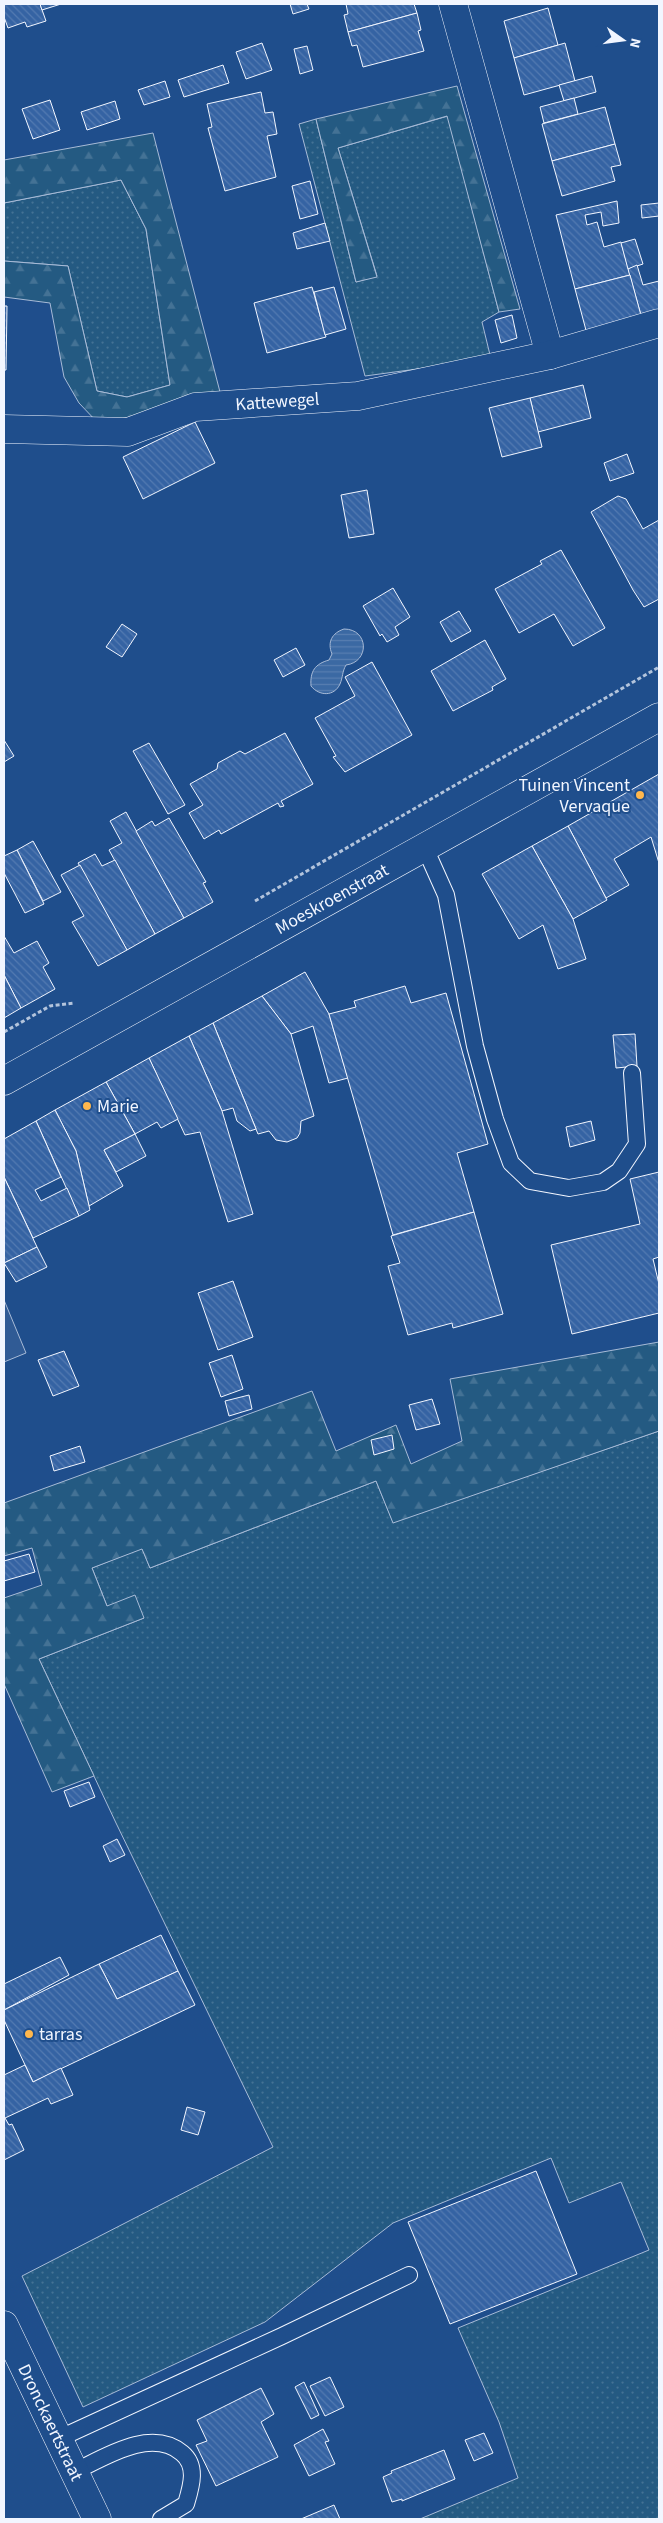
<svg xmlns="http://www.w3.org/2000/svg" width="663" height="2523" font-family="'Source Sans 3',sans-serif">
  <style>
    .grass { fill: url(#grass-dots); stroke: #a8bbd7 }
    .forest { fill: url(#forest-firs); stroke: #a8bbd7 }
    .parking { fill: #305b95; stroke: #a8bbd7 }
    .water { fill: url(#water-rules); stroke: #a8bbd7 }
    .building { fill: url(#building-back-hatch); stroke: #f2f6ff }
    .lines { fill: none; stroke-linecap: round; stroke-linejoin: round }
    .service-casing { stroke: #f2f6ff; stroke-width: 18 }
    .minor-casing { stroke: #f2f6ff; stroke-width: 29 }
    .secondary-casing { stroke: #f2f6ff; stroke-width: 29 }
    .path { stroke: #b3c4dc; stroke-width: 3; stroke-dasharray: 4 2.5; stroke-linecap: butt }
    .service { stroke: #1f4e8c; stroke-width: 16 }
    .minor { stroke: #1f4e8c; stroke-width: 28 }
    .secondary { stroke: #1f4e8c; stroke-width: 28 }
    .poi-dot { fill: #ffb74d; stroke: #1f4e8c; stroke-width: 2 }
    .labels { text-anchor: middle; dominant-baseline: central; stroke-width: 4; stroke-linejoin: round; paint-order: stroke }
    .street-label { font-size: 18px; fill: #f2f6ff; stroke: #1f4e8c }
    .poi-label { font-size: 18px; fill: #f2f6ff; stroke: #1f4e8c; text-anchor: start }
  </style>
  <defs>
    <pattern id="grass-dots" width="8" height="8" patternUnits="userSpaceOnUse" patternTransform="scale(1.25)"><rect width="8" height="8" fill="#245a82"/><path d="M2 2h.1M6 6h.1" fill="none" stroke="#447295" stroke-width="1.8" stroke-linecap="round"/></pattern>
    <pattern id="forest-firs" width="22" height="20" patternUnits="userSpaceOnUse" patternTransform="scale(1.25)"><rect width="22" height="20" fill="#245a82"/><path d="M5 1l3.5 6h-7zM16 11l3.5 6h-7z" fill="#447295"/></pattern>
    <pattern id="water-rules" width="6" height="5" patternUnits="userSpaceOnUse" patternTransform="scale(1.25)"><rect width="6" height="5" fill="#3b69a3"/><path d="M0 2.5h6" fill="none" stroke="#587fb1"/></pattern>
    <pattern id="building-back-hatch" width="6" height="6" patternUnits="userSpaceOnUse" patternTransform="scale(1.25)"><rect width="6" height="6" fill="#3563a3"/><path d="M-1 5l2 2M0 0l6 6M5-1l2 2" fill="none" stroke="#537ab1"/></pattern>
  </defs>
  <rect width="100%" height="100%" fill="#1f4e8c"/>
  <g class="grass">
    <path d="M 448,116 L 499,312 L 482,322 L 491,359 L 365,376 L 299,124 L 316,119 L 356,282 L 377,276 L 338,148 Z"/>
    <path d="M 121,180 L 146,229 L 170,385 L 127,397 L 97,391 L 68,266 L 4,261 L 4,203 Z"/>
    <path d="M 659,1431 L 659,2519 L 420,2519 L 518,2478 L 499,2422 L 458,2328 L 649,2250 L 621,2182 L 569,2203 L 551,2158 L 393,2223 L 265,2322 L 83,2407 L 22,2276 L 273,2147 L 116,1823 L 39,1659 L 144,1618 L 107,1606 L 92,1568 L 142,1548 L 150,1568 L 376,1481 L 393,1522 Z"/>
  </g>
  <g class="forest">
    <path d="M 457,86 L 520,309 L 499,312 L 447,116 L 338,148 L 377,277 L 356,282 L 316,119 Z"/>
    <path d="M 153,133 L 220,392 L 153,413 L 98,423 L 79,403 L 64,377 L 50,303 L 4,297 L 4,261 L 68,266 L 97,391 L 127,397 L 170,385 L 146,229 L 121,180 L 4,203 L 4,160 Z"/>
    <path d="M 659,1342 L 659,1431 L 393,1523 L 376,1481 L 150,1568 L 142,1549 L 92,1568 L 107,1606 L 135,1595 L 144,1618 L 39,1659 L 94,1776 L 52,1792 L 4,1684 L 4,1598 L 42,1585 L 32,1548 L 4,1556 L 4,1503 L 312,1391 L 336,1451 L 396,1425 L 411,1464 L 462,1441 L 450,1379 Z"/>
  </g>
  <path class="parking" d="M 4,1300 L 26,1353 L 4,1362 Z"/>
  <path class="water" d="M 344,629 C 369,629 370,662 346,665 C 342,672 343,677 340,684 C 334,697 319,696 311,686 C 310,671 315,664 329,660 L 332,654 C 327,642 332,633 344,629 Z"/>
  <g class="building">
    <path d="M 4,4 L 40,4 L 46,21 L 27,27 L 25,22 L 8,28 L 4,17 Z"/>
    <path d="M 40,4 L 61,4 L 42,10 Z"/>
    <path d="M 290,4 L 307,4 L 309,9 L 293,14 Z"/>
    <path d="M 346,4 L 414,4 L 417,13 L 348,32 L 344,15 L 348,14 Z"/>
    <path d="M 548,8 L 558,45 L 514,58 L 504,21 Z"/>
    <path d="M 417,13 L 421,30 L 418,31 L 424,51 L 363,67 L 357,45 L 352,46 L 348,32 Z"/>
    <path d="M 262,43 L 272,70 L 246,79 L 236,52 Z"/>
    <path d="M 565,43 L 575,81 L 524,95 L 514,58 Z"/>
    <path d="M 307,46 L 313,70 L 300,74 L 294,49 Z"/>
    <path d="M 223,65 L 229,83 L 184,97 L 178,80 Z"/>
    <path d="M 592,76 L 596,92 L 564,101 L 559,85 Z"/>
    <path d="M 165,81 L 170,97 L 144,105 L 138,90 Z"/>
    <path d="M 261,92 L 265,113 L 273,112 L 277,134 L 267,136 L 276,177 L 225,191 L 208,128 L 212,127 L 207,104 Z"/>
    <path d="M 574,98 L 578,114 L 544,123 L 540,107 Z"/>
    <path d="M 50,100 L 60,130 L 33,139 L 22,109 Z"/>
    <path d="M 115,101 L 120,119 L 87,130 L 81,112 Z"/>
    <path d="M 605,107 L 615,144 L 552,161 L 542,124 Z"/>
    <path d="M 615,144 L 621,165 L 611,167 L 615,181 L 562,196 L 552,161 Z"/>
    <path d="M 310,181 L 318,214 L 300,219 L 292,186 Z"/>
    <path d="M 617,201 L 619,223 L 603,226 L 601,212 L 585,215 L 587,225 L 597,222 L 604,247 L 621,242 L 630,275 L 575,289 L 556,215 Z"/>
    <path d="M 659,203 L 659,216 L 642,218 L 641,205 Z"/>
    <path d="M 325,223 L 330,241 L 297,249 L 293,233 Z"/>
    <path d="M 635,239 L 643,264 L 628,269 L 621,243 Z"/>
    <path d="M 637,265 L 643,285 L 659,281 L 659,311 L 642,319 L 628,269 Z"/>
    <path d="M 630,275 L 642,319 L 587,334 L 575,289 Z"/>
    <path d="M 312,287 L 326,337 L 267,353 L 254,303 Z"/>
    <path d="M 334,287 L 346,329 L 325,335 L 314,292 Z"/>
    <path d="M 4,306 L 7,306 L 6,370 L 4,370 Z"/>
    <path d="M 512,315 L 517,338 L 501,343 L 495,320 Z"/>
    <path d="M 583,385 L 591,418 L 538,432 L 530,398 Z"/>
    <path d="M 530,398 L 542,447 L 502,457 L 489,408 Z"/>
    <path d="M 195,422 L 215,463 L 143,499 L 123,457 Z"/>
    <path d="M 627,454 L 634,473 L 610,481 L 604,463 Z"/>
    <path d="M 367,490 L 374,534 L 349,538 L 341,495 Z"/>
    <path d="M 618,496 L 626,499 L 643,529 L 659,520 L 659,599 L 644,607 L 633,590 L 591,512 Z"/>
    <path d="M 561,550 L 605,628 L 573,646 L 554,614 L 519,633 L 495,589 L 542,564 L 540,561 Z"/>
    <path d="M 393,588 L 410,617 L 395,627 L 399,635 L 387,642 L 382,634 L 380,636 L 363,606 Z"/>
    <path d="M 459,611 L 471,631 L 451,642 L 440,622 Z"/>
    <path d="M 122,624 L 137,634 L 122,657 L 106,647 Z"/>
    <path d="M 485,640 L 506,679 L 492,687 L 493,690 L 453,711 L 431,671 Z"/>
    <path d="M 296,648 L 305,665 L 283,677 L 274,660 Z"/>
    <path d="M 372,662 L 412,735 L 345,772 L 333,757 L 336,756 L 315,718 L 355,696 L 345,677 Z"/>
    <path d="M 285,733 L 313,784 L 281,801 L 284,806 L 280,807 L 278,803 L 221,834 L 219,830 L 204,839 L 189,813 L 203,805 L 190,784 L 217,769 L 218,763 L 240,751 L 245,754 Z"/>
    <path d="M 4,740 L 14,756 L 4,762 Z"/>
    <path d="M 149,743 L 185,805 L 168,814 L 133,751 Z"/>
    <path d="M 659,774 L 659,863 L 651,837 L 614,859 L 629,885 L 606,898 L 568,826 Z"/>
    <path d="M 126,812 L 184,918 L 155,934 L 109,850 L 122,843 L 110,821 Z"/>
    <path d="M 169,818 L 206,882 L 203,883 L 213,902 L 184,918 L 136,831 L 152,821 L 155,826 Z"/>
    <path d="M 568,826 L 607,900 L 573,919 L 532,846 Z"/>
    <path d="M 33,841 L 61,892 L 43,901 L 17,850 Z"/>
    <path d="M 532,846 L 573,919 L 586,959 L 558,969 L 543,925 L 519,939 L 482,874 Z"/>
    <path d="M 17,850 L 44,904 L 25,913 L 4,873 L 4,856 Z"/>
    <path d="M 95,854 L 102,866 L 115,860 L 155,934 L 127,950 L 78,863 Z"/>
    <path d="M 80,865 L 127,950 L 98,966 L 72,922 L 84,916 L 61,875 Z"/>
    <path d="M 4,936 L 14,953 L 37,941 L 49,963 L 43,967 L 55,989 L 21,1008 L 4,975 Z"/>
    <path d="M 305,972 L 329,1014 L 348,1078 L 329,1083 L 313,1026 L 291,1034 L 262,996 Z"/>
    <path d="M 4,975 L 21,1008 L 4,1018 Z"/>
    <path d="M 405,986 L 411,1003 L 446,993 L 488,1144 L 457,1153 L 474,1212 L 393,1235 L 329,1014 L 356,1007 L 354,1001 Z"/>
    <path d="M 262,996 L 291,1034 L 314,1116 L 301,1121 L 300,1133 L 297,1138 L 287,1142 L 276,1140 L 269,1131 L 258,1134 L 213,1023 Z"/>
    <path d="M 213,1023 L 256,1129 L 250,1131 L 237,1121 L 233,1108 L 222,1111 L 189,1036 Z"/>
    <path d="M 635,1034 L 637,1066 L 616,1068 L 613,1035 Z"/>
    <path d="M 189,1036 L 222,1111 L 253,1214 L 228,1222 L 200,1132 L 185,1135 L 149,1058 Z"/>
    <path d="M 149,1058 L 178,1119 L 161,1128 L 157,1122 L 135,1134 L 106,1082 Z"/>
    <path d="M 106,1082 L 135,1134 L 104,1150 L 123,1186 L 89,1206 L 76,1151 L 55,1110 Z"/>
    <path d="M 55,1110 L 76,1151 L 90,1210 L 79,1216 L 36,1121 Z"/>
    <path d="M 36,1121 L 61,1177 L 35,1190 L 41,1201 L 67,1188 L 79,1216 L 33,1238 L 4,1177 L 4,1139 Z"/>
    <path d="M 591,1121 L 595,1140 L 570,1147 L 566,1127 Z"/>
    <path d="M 135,1134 L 146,1156 L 116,1172 L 104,1150 Z"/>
    <path d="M 659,1172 L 659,1257 L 653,1259 L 659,1284 L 659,1313 L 572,1334 L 551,1245 L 640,1224 L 630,1179 Z"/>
    <path d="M 4,1177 L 37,1247 L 4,1263 Z"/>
    <path d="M 474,1212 L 503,1314 L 453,1328 L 452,1323 L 408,1335 L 388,1266 L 400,1263 L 391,1236 Z"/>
    <path d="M 37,1247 L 47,1267 L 16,1282 L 4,1263 Z"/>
    <path d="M 233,1281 L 253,1337 L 218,1350 L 198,1293 Z"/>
    <path d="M 64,1351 L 79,1386 L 53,1396 L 38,1360 Z"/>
    <path d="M 232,1355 L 243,1389 L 221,1397 L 209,1363 Z"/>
    <path d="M 249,1395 L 252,1409 L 229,1416 L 225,1401 Z"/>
    <path d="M 432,1399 L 440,1424 L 416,1430 L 409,1405 Z"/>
    <path d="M 392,1435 L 394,1449 L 374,1455 L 371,1440 Z"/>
    <path d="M 80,1446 L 85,1462 L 54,1471 L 50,1456 Z"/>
    <path d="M 29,1554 L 35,1572 L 4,1581 L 4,1561 Z"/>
    <path d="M 89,1782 L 95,1797 L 70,1807 L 64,1791 Z"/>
    <path d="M 117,1839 L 125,1855 L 110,1862 L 103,1846 Z"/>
    <path d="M 161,1935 L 178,1971 L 117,1999 L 99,1964 Z"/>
    <path d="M 60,1957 L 69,1975 L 4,2010 L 4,1984 Z"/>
    <path d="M 99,1964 L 117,1999 L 178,1971 L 195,2005 L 33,2082 L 4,2020 L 4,2010 Z"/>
    <path d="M 25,2065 L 33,2082 L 61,2068 L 73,2095 L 51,2104 L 48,2098 L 5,2118 L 9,2125 L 12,2124 L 24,2150 L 4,2160 L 4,2075 Z"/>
    <path d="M 187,2107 L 205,2112 L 198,2135 L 181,2130 Z"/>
    <path d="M 536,2171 L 577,2274 L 450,2324 L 408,2222 Z"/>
    <path d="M 330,2377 L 344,2407 L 325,2416 L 310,2386 Z"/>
    <path d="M 304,2382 L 319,2415 L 311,2419 L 295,2387 Z"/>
    <path d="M 261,2388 L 274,2414 L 261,2422 L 278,2457 L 216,2486 L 196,2445 L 207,2441 L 197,2420 Z"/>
    <path d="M 323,2429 L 329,2441 L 325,2442 L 335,2464 L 309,2476 L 294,2445 Z"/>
    <path d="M 484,2433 L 493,2453 L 474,2461 L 465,2440 Z"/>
    <path d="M 444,2450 L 455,2479 L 402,2501 L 402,2499 L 392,2502 L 383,2477 L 392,2473 L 391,2471 Z"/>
    <path d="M 334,2505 L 340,2519 L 301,2519 Z"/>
  </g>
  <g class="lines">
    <defs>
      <g id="service">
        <path d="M 425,848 L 446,895 L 475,1046 L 495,1119 L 511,1163 L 530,1181 L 569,1188 L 603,1182 L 619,1171 L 637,1144 L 632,1073"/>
        <path d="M 58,2439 L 282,2336 L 409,2275"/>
        <path d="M 74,2472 C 105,2457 151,2427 182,2453 C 198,2466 191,2487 186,2504 L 161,2519"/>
      </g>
      <g id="minor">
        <path d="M 453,4 L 550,355"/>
        <path id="s1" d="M 4,429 L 128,432 L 195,407 L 358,396 L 550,355 L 659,323"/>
      </g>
      <g id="secondary">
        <path id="s2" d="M 4,1081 L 659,717"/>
        <path id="s3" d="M 4,2325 L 97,2519"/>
      </g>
    </defs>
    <use href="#service" class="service-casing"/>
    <use href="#minor" class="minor-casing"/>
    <use href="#secondary" class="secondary-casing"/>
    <g class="path">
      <path d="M 255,901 L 659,667"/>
      <path d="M 4,1032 L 50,1006 L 74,1003"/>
    </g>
    <use href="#service" class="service"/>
    <use href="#minor" class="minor"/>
    <use href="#secondary" class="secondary"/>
  </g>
  <g class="poi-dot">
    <circle cx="640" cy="795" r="5"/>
    <circle cx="87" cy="1106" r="5"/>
    <circle cx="29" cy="2034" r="5"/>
  </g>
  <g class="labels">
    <g class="street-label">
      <text stroke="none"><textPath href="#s1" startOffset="278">Kattewegel</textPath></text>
      <text stroke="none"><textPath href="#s2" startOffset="375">Moeskroenstraat</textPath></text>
      <text stroke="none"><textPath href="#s3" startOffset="108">Dronckaertstraat</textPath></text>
    </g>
    <g class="poi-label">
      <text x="630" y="785" text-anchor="end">Tuinen Vincent<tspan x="630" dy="21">Vervaque</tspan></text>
      <text x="97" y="1106">Marie</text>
      <text x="39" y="2034">tarras</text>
    </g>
  </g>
  <rect width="663" height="2523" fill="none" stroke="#f2f6ff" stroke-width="10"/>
  <g transform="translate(623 40) rotate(104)" stroke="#1f4e8c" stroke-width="4" paint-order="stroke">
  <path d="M0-4L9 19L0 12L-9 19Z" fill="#f2f6ff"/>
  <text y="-8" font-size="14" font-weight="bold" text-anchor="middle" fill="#f2f6ff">N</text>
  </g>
</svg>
